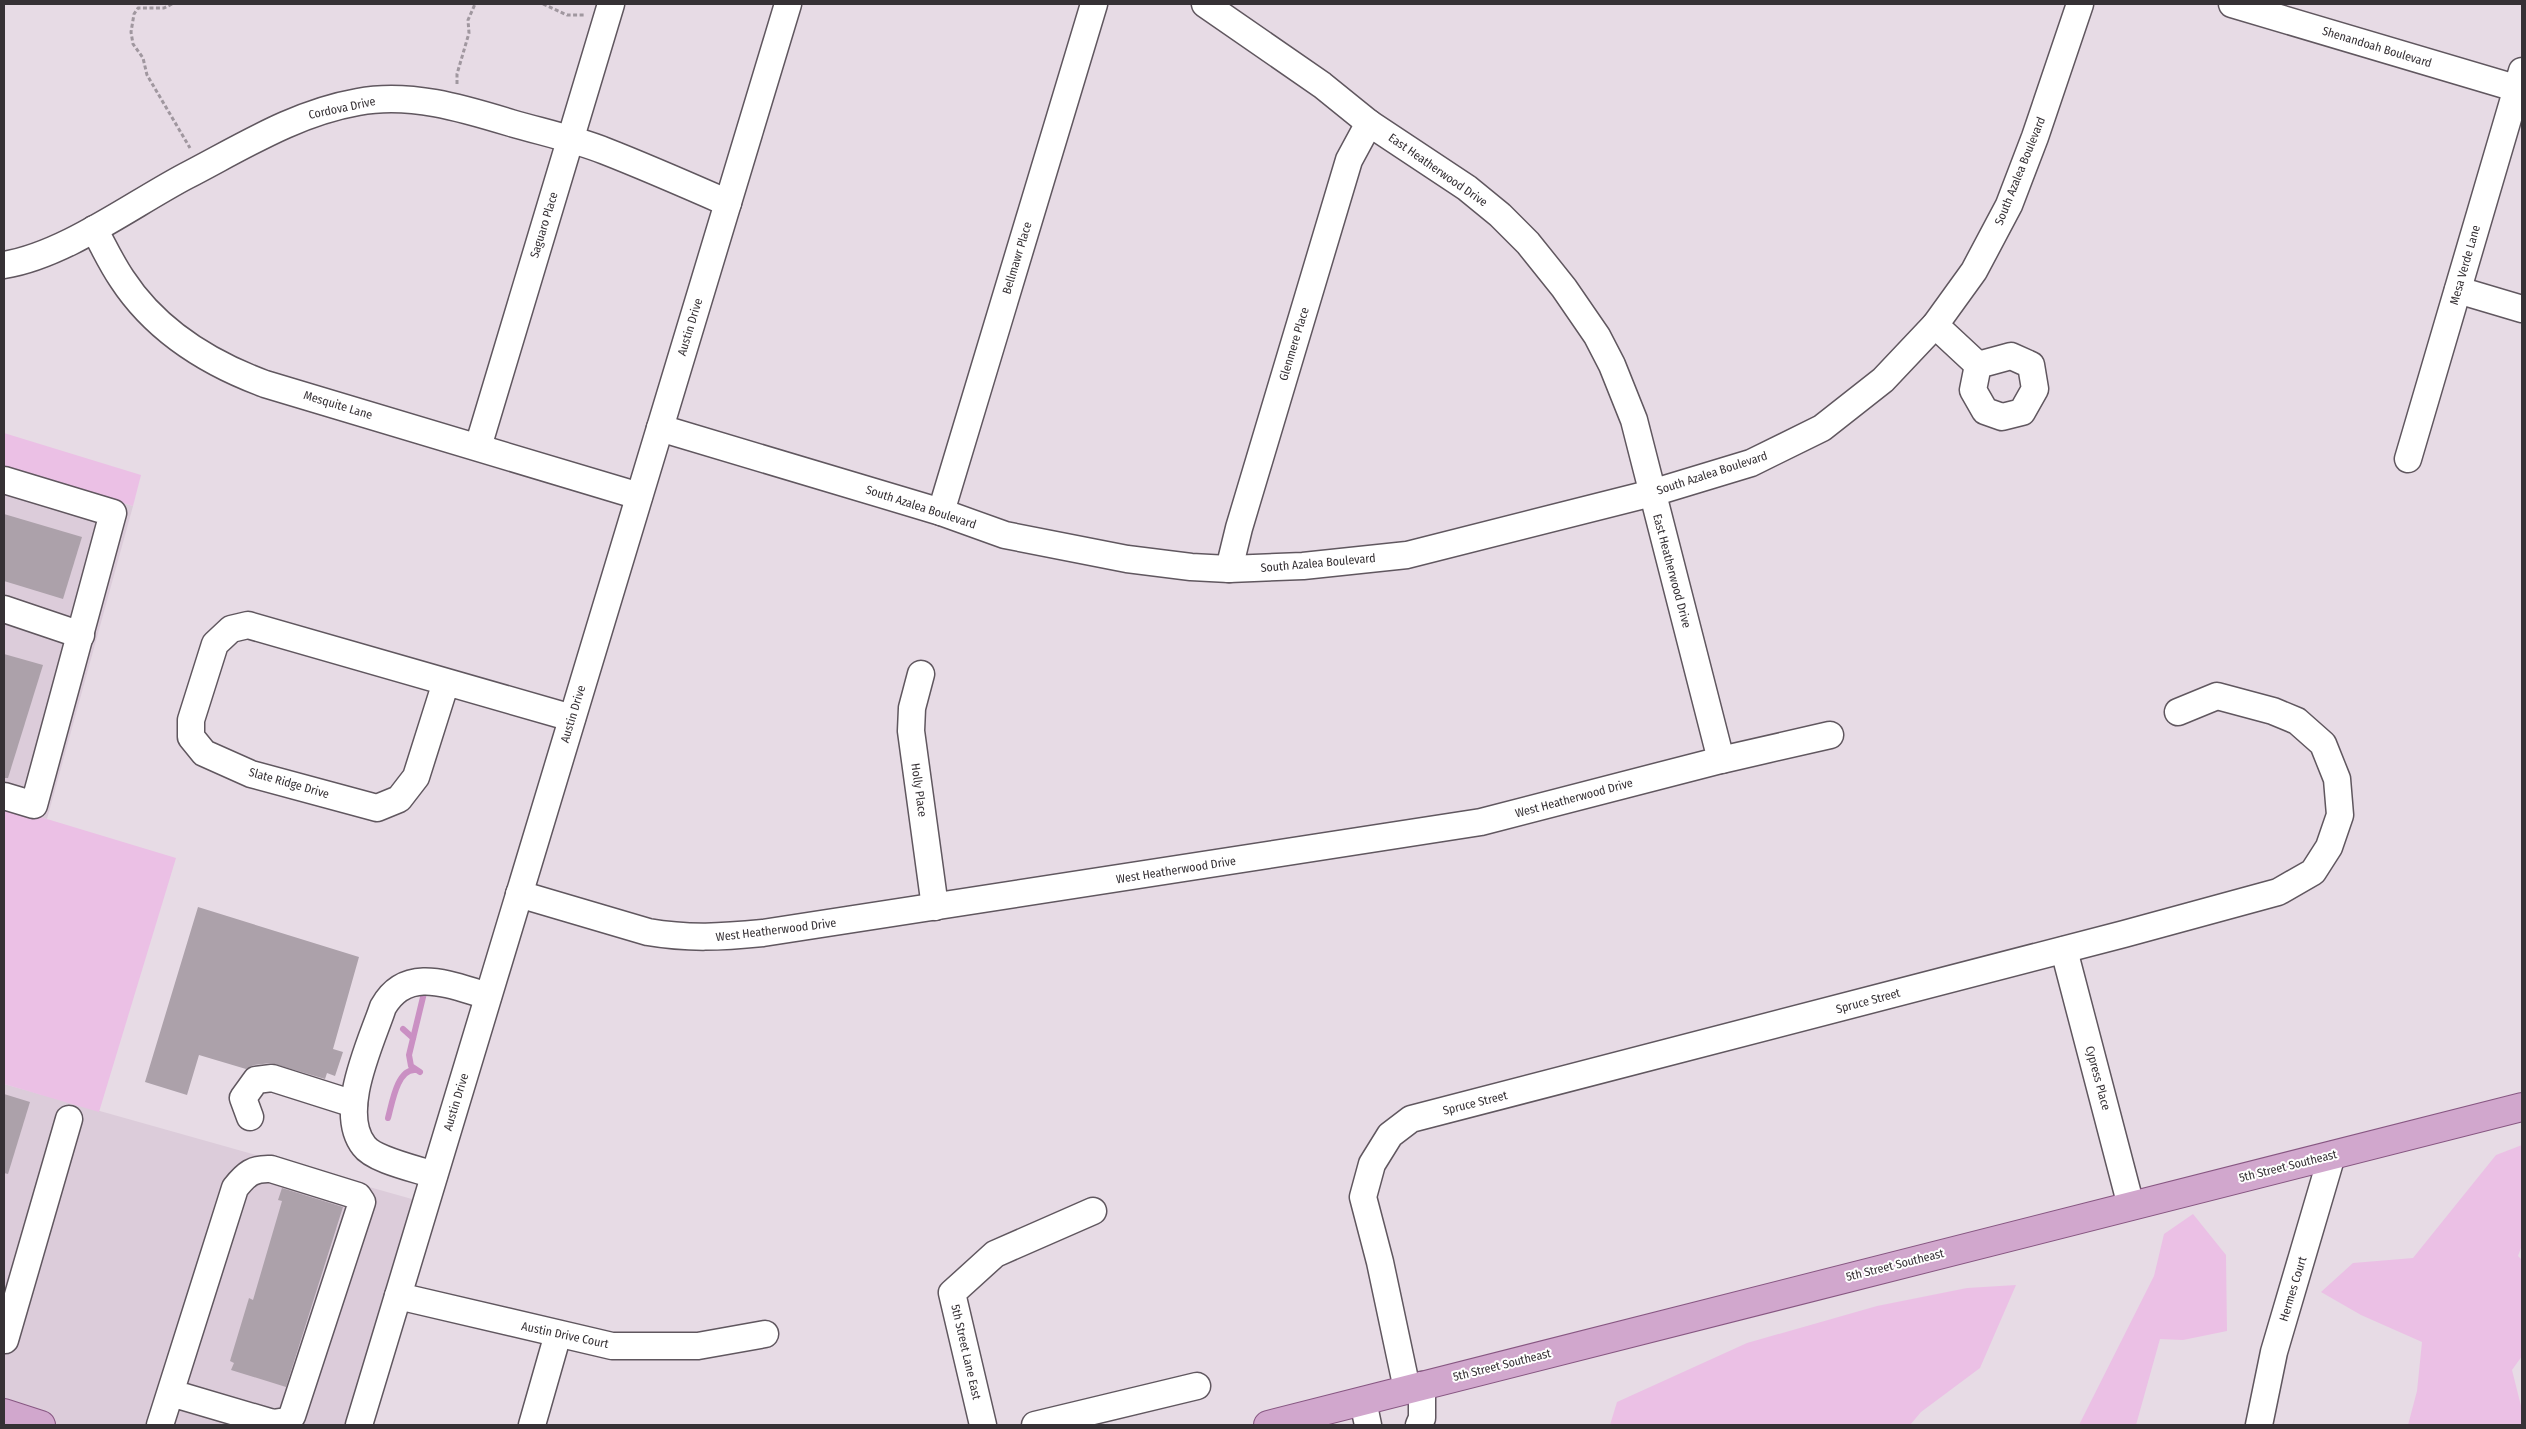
<svg xmlns="http://www.w3.org/2000/svg" width="2526" height="1429" font-family="'Fira Sans Condensed',sans-serif">
  <style>
    .built { fill: #dcccda }
    .green { fill: #ebc0e5 }
    .lines { fill: none; stroke-linecap: round; stroke-linejoin: round }
    .stream { stroke: #ca90c3; stroke-width: 6 }
    .building { fill: #aca1aa }
    .minor-casing { stroke: #60575f; stroke-width: 29 }
    .major-casing { stroke: #875782; stroke-width: 30 }
    .path { stroke: #a0979f; stroke-width: 3; stroke-dasharray: 4 2.5; stroke-linecap: butt }
    .minor { stroke: #fff; stroke-width: 26 }
    .major { stroke: #d1a7cd; stroke-width: 28 }
    .labels { text-anchor: middle; dominant-baseline: central; stroke-width: 4; stroke-linejoin: round; paint-order: stroke }
    .street-label { font-size: 12px; fill: #363135; stroke: #fff }
  </style>
  <rect width="100%" height="100%" fill="#e7dbe5"/>
  <g class="built">
    <path d="M 4,468 L 133,506 L 47,819 L 4,806 Z"/>
    <path d="M 4,1084 L 426,1203 L 359,1425 L 41,1425 L 4,1413 Z"/>
  </g>
  <g class="green">
    <path d="M 4,433 L 141,475 L 133,506 L 4,468 Z"/>
    <path d="M 4,806 L 176,858 L 99,1112 L 4,1084 Z"/>
    <path d="M 2522,1145 L 2522,1245 L 2518,1256 L 2522,1260 L 2522,1356 L 2512,1370 L 2522,1410 L 2522,1425 L 2408,1425 L 2417,1391 L 2422,1342 L 2361,1315 L 2321,1292 L 2353,1263 L 2413,1258 L 2496,1155 Z"/>
    <path d="M 2193,1214 L 2226,1255 L 2227,1331 L 2183,1340 L 2160,1339 L 2136,1425 L 2079,1425 L 2154,1276 L 2164,1234 Z"/>
    <path d="M 2016,1285 L 1980,1368 L 1921,1412 L 1910,1425 L 1610,1425 L 1617,1402 L 1747,1343 L 1877,1306 L 1967,1288 Z"/>
  </g>
  <g class="lines">
    <g class="stream">
      <path d="M 403,1029 L 413,1038"/>
      <path d="M 420,1072 L 411,1066 L 409,1055 L 424,993"/>
      <path d="M 388,1118 C 392,1104 397,1069 415,1070"/>
    </g>
  </g>
  <g class="building">
    <path d="M 4,514 L 82,537 L 63,599 L 4,581 Z"/>
    <path d="M 4,654 L 43,665 L 8,778 L 4,778 Z"/>
    <path d="M 198,907 L 359,957 L 333,1049 L 343,1052 L 335,1076 L 327,1073 L 325,1079 L 271,1063 L 254,1065 L 246,1069 L 199,1055 L 187,1095 L 145,1082 Z"/>
    <path d="M 4,1094 L 30,1102 L 8,1174 L 4,1173 Z"/>
    <path d="M 282,1188 L 343,1207 L 286,1387 L 231,1370 L 234,1363 L 230,1361 L 249,1298 L 253,1300 L 282,1201 L 278,1200 Z"/>
  </g>
  <g class="lines">
    <defs>
      <g id="minor">
        <path d="M 1205,4 L 1322,85 L 1369,123 L 1467,188 L 1500,215 L 1528,243 L 1564,288 L 1597,336 L 1612,365 L 1634,420 L 1721,760"/>
        <path d="M 2232,4 L 2522,90"/>
        <path d="M 94,229 C 103,245 111,263 122,279 C 156,331 208,363 265,384 L 639,496"/>
        <path d="M 4,265 C 65,255 131,205 186,176 C 242,147 295,113 358,102 C 409,92 462,108 511,123 C 542,132 575,139 605,151 C 646,167 687,185 728,203"/>
        <path d="M 2458,290 L 2522,309"/>
        <path d="M 1935,325 L 1978,365"/>
        <path d="M 2011,356 L 2031,365 L 2035,389 L 2022,412 L 2002,417 L 1985,411 L 1973,390 L 1978,365 Z"/>
        <path d="M 660,428 L 941,512 L 1005,535 L 1127,559 L 1191,567 L 1229,569 L 1303,566 L 1407,555 L 1652,493 L 1751,463 L 1822,428 L 1883,380 L 1935,325 L 1974,271 L 2009,205 L 2035,137 L 2080,4"/>
        <path d="M 478,447 L 611,4"/>
        <path d="M 2408,459 L 2522,71"/>
        <path d="M 4,480 L 113,513 L 34,805 L 4,796"/>
        <path d="M 941,512 L 1094,4"/>
        <path d="M 1229,569 L 1239,528 L 1349,160 L 1369,123"/>
        <path d="M 4,609 L 81,635"/>
        <path d="M 921,674 L 912,708 L 911,731 L 935,907"/>
        <path d="M 446,682 L 416,777 L 399,799 L 377,808 L 251,774 L 204,753 L 191,737 L 191,720 L 215,644 L 231,629 L 248,625 L 572,718"/>
        <path d="M 519,894 L 648,932 C 689,939 722,937 763,933 L 1481,822 L 1721,760 L 1830,735"/>
        <path d="M 2064,950 L 2131,1206"/>
        <path d="M 250,1117 L 243,1098 L 256,1080 L 272,1078 L 354,1104"/>
        <path d="M 434,1175 C 417,1169 374,1160 364,1146 C 337,1112 371,1043 383,1007 C 407,964 452,986 488,996"/>
        <path d="M 398,1296 L 612,1346 L 698,1346 L 765,1334"/>
        <path d="M 5,1340 L 69,1119"/>
        <path d="M 1407,1389 L 1380,1262 L 1363,1197 L 1372,1164 L 1390,1135 L 1411,1119 L 2124,934 L 2278,892 L 2313,872 L 2329,847 L 2340,815 L 2337,779 L 2323,744 L 2297,721 L 2273,711 L 2217,696 L 2178,712"/>
        <path d="M 1363,1401 L 1368,1425"/>
        <path d="M 160,1425 L 235,1188 C 246,1174 253,1168 271,1169 L 358,1196 L 362,1202 L 292,1416 L 286,1421 L 273,1423 L 171,1393"/>
        <path d="M 359,1425 L 788,4"/>
        <path d="M 532,1425 L 558,1334"/>
        <path d="M 983,1425 L 952,1293 L 995,1254 L 1093,1211"/>
        <path d="M 1035,1425 L 1197,1386"/>
        <path d="M 1419,1425 L 1422,1418 L 1422,1385"/>
        <path d="M 2259,1425 L 2274,1352 L 2332,1155"/>
      </g>
      <g id="major">
        <path d="M 4,1413 L 41,1425"/>
        <path d="M 1268,1425 L 2522,1107"/>
      </g>
    </defs>
    <use href="#minor" class="minor-casing"/>
    <use href="#major" class="major-casing"/>
    <g class="path">
      <path d="M 172,4 L 164,8 L 138,8 L 134,14 L 131,32 L 133,44 L 143,58 L 147,75 L 190,148"/>
      <path d="M 543,4 L 567,15 L 584,15"/>
      <path d="M 457,84 L 457,74 L 469,33 L 468,20 L 475,4"/>
    </g>
    <use href="#minor" class="minor"/>
    <use href="#major" class="major"/>
  </g>
  <g class="labels">
    <g class="street-label">
      <text transform="translate(2377 47) rotate(17)">Shenandoah Boulevard</text>
      <text transform="translate(342 108) rotate(-12)">Cordova Drive</text>
      <text transform="translate(1438 170) rotate(35)">East Heatherwood Drive</text>
      <text transform="translate(2020 171) rotate(-68)">South Azalea Boulevard</text>
      <text transform="translate(544 225) rotate(-73)">Saguaro Place</text>
      <text transform="translate(1017 258) rotate(-73)">Bellmawr Place</text>
      <text transform="translate(2465 265) rotate(-74)">Mesa Verde Lane</text>
      <text transform="translate(690 327) rotate(-73)">Austin Drive</text>
      <text transform="translate(1294 344) rotate(-73)">Glenmere Place</text>
      <text transform="translate(338 405) rotate(17)">Mesquite Lane</text>
      <text transform="translate(1712 473) rotate(-18)">South Azalea Boulevard</text>
      <text transform="translate(921 507) rotate(18)">South Azalea Boulevard</text>
      <text transform="translate(1318 563) rotate(-5)">South Azalea Boulevard</text>
      <text transform="translate(1672 571) rotate(75)">East Heatherwood Drive</text>
      <text transform="translate(573 714) rotate(-73)">Austin Drive</text>
      <text transform="translate(289 783) rotate(16)">Slate Ridge Drive</text>
      <text transform="translate(919 790) rotate(82)">Holly Place</text>
      <text transform="translate(1574 798) rotate(-15)">West Heatherwood Drive</text>
      <text transform="translate(1176 870) rotate(-9)">West Heatherwood Drive</text>
      <text transform="translate(776 930) rotate(-7)">West Heatherwood Drive</text>
      <text transform="translate(1868 1001) rotate(-15)">Spruce Street</text>
      <text transform="translate(2098 1078) rotate(75)">Cypress Place</text>
      <text transform="translate(456 1102) rotate(-73)">Austin Drive</text>
      <text transform="translate(1475 1103) rotate(-14)">Spruce Street</text>
      <text transform="translate(2288 1166) rotate(-14)">5th Street Southeast</text>
      <text transform="translate(1895 1265) rotate(-14)">5th Street Southeast</text>
      <text transform="translate(2293 1289) rotate(-73)">Hermes Court</text>
      <text transform="translate(565 1335) rotate(12)">Austin Drive Court</text>
      <text transform="translate(966 1352) rotate(77)">5th Street Lane East</text>
      <text transform="translate(1502 1365) rotate(-14)">5th Street Southeast</text>
    </g>
  </g>
  <rect width="2526" height="1429" fill="none" stroke="#363135" stroke-width="10"/>
</svg>
